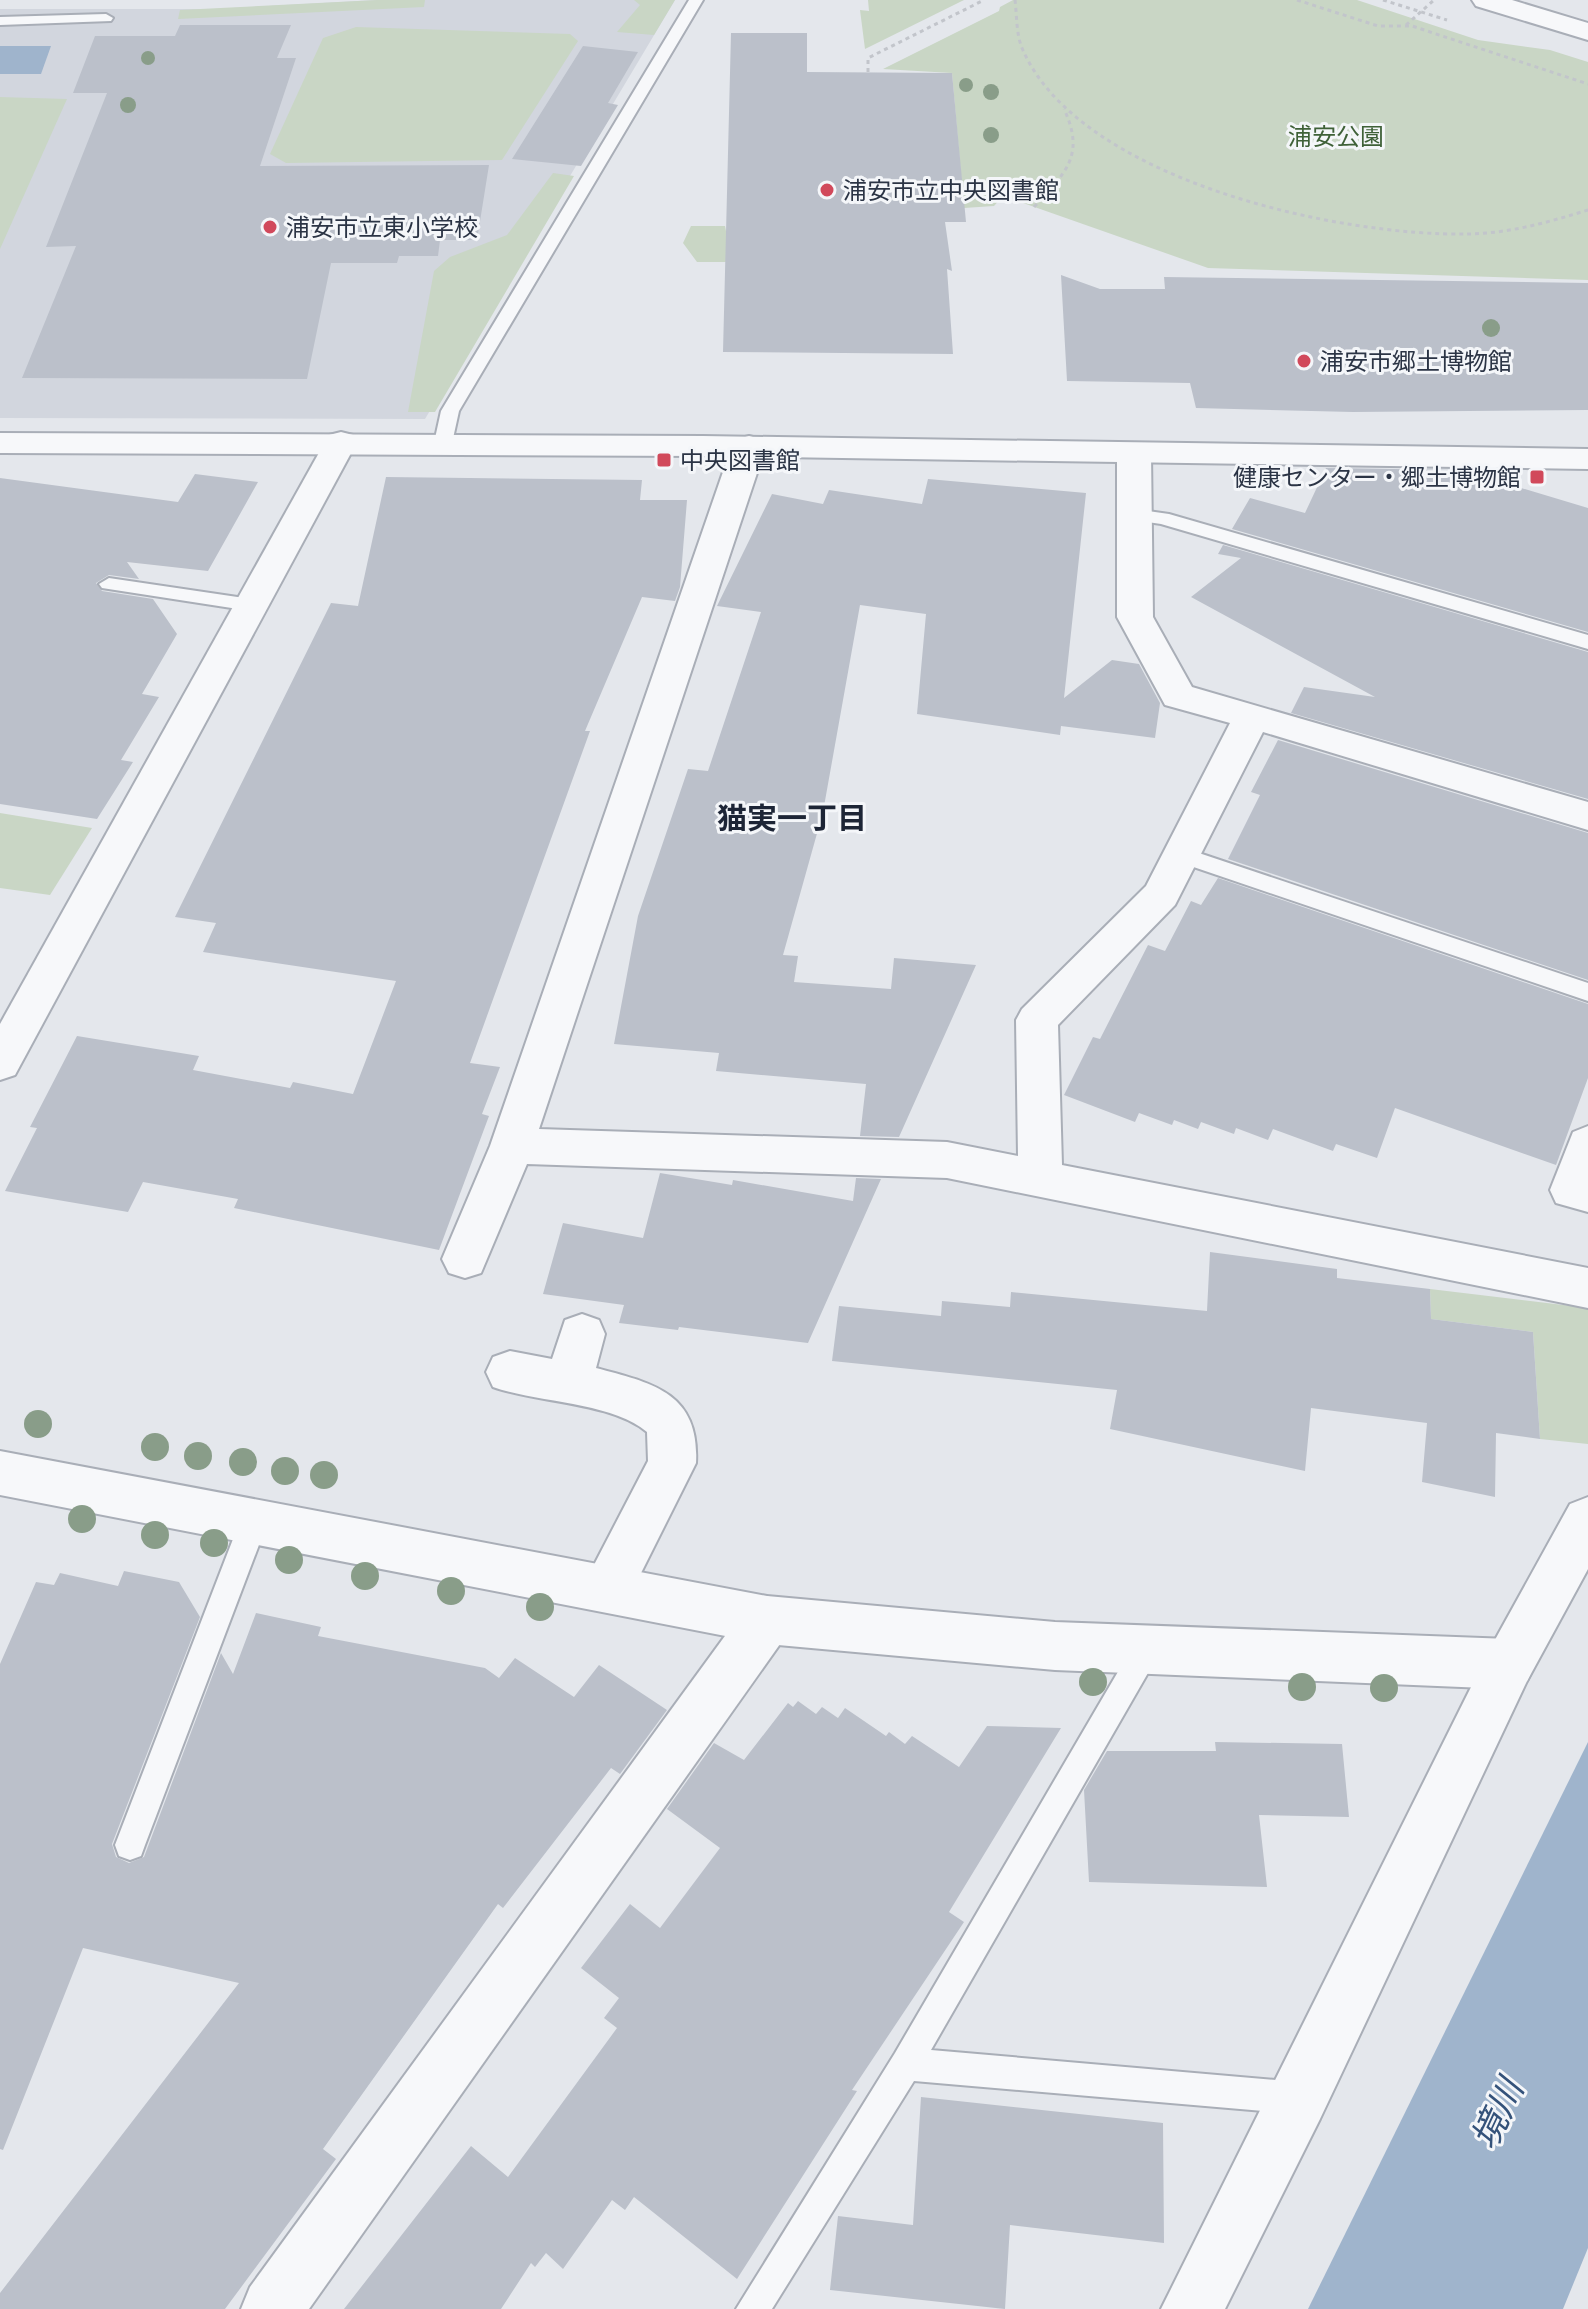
<svg xmlns="http://www.w3.org/2000/svg" width="1588" height="2309" font-family="'Archivo Narrow','Noto Sans JP',sans-serif">
  <style>
    .built { fill: #d2d6de }
    .green { fill: #c9d6c5 }
    .water { fill: #9fb4cc }
    .building { fill: #bbc0ca }
    .lines { fill: none; stroke-linecap: round; stroke-linejoin: round }
    .service-casing { stroke: #a9aeb7; stroke-width: 4 }
    .minor-casing { stroke: #a9aeb7; stroke-width: 4 }
    .tertiary-casing { stroke: #a9aeb7; stroke-width: 4 }
    .path { stroke: #c2c5cb; stroke-width: 3; stroke-dasharray: 4 4; stroke-linecap: butt }
    .service { fill: #f7f8fa; fill-rule: evenodd }
    .minor { fill: #f7f8fa; fill-rule: evenodd }
    .tertiary { fill: #f7f8fa; fill-rule: evenodd }
    .tree { fill: #899d89 }
    .poi-dot { fill: #d1495b; stroke: #f4f6f9; stroke-width: 3 }
    .labels { text-anchor: middle; dominant-baseline: central; stroke-width: 6; stroke-linejoin: round; paint-order: stroke }
    .far-park-label { font-size: 24px; fill: #3f6138; stroke: #f4f6f9 }
    .far-poi-label { font-size: 24px; fill: #2b3445; stroke: #f4f6f9; text-anchor: start }
    .neighbourhood-label { font-size: 30px; font-weight: bold; fill: #1d2536; stroke: #f4f6f9 }
    .near-water-label { font-size: 36px; font-style: italic; fill: #34527a; stroke: #f4f6f9 }
  </style>
  <rect width="100%" height="100%" fill="#e4e7ec"/>
  <path class="built" d="M 377,0 L 675,0 L 425,419 L 0,418 L 0,9 L 214,9 Z"/>
  <g class="green">
    <path d="M 377,0 L 425,0 L 424,7 L 178,19 L 180,10 Z"/>
    <path d="M 634,0 L 675,0 L 654,35 L 617,32 L 640,5 Z"/>
    <path d="M 868,0 L 964,0 L 865,49 L 860,10 L 869,11 Z"/>
    <path d="M 1013,0 L 1357,0 L 1478,40 L 1550,50 L 1588,62 L 1588,280 L 1208,268 L 1003,196 L 994,206 L 964,208 L 952,73 L 883,69 L 999,11 L 1000,7 Z"/>
    <path d="M 356,27 L 570,34 L 578,41 L 502,160 L 286,163 L 270,154 L 323,38 Z"/>
    <path d="M 0,97 L 67,99 L 0,249 Z"/>
    <path d="M 553,173 L 574,176 L 435,412 L 408,412 L 434,271 L 450,257 L 507,235 Z"/>
    <path d="M 691,226 L 725,226 L 726,231 L 788,230 L 790,262 L 697,262 L 683,243 Z"/>
    <path d="M 0,813 L 92,828 L 50,895 L 0,888 Z"/>
    <path d="M 1430,1289 L 1588,1308 L 1588,1444 L 1540,1439 L 1533,1332 L 1431,1319 Z"/>
  </g>
  <g class="water">
    <path d="M 0,46 L 51,46 L 41,74 L 0,74 Z"/>
    <path d="M 1588,1742 L 1588,2248 L 1563,2309 L 1308,2309 Z"/>
  </g>
  <g class="building">
    <path d="M 180,25 L 291,25 L 277,58 L 296,58 L 260,166 L 489,165 L 477,240 L 440,240 L 438,256 L 399,256 L 397,263 L 331,263 L 307,379 L 22,378 L 76,246 L 46,247 L 107,93 L 73,93 L 95,36 L 175,36 Z"/>
    <path d="M 731,33 L 807,33 L 807,72 L 952,73 L 966,222 L 945,222 L 952,271 L 947,269 L 953,354 L 723,352 Z"/>
    <path d="M 583,46 L 638,52 L 608,103 L 618,105 L 581,166 L 512,159 Z"/>
    <path d="M 1061,275 L 1100,289 L 1165,289 L 1164,277 L 1588,283 L 1588,410 L 1353,412 L 1196,408 L 1190,383 L 1067,381 Z"/>
    <path d="M 1326,468 L 1461,470 L 1588,508 L 1588,632 L 1232,529 L 1250,498 L 1305,513 Z"/>
    <path d="M 195,474 L 258,482 L 208,571 L 127,562 L 139,579 L 109,575 L 96,583 L 102,591 L 153,599 L 177,634 L 142,694 L 159,697 L 121,760 L 133,762 L 97,819 L 0,804 L 0,478 L 178,502 Z"/>
    <path d="M 386,477 L 642,480 L 640,500 L 687,500 L 680,587 L 675,601 L 642,597 L 585,731 L 590,731 L 470,1063 L 500,1067 L 482,1114 L 489,1116 L 439,1250 L 234,1208 L 238,1199 L 143,1182 L 128,1212 L 5,1191 L 37,1128 L 30,1127 L 77,1036 L 199,1056 L 193,1070 L 290,1088 L 293,1082 L 353,1094 L 396,981 L 203,952 L 216,923 L 175,917 L 331,603 L 358,606 Z"/>
    <path d="M 928,479 L 1086,493 L 1064,698 L 1112,660 L 1139,664 L 1160,703 L 1155,738 L 1061,726 L 1060,735 L 917,714 L 926,614 L 860,605 L 823,812 L 783,955 L 798,956 L 794,982 L 891,989 L 894,958 L 976,965 L 899,1137 L 860,1136 L 866,1084 L 716,1071 L 719,1053 L 614,1044 L 638,916 L 688,769 L 708,771 L 761,612 L 717,606 L 772,494 L 823,504 L 829,490 L 922,504 Z"/>
    <path d="M 1223,545 L 1588,652 L 1588,799 L 1291,713 L 1304,687 L 1375,697 L 1191,597 L 1241,558 L 1218,554 Z"/>
    <path d="M 1278,740 L 1588,833 L 1588,980 L 1228,859 L 1260,795 L 1251,792 Z"/>
    <path d="M 1218,878 L 1588,1004 L 1588,1078 L 1556,1165 L 1395,1108 L 1377,1158 L 1336,1144 L 1333,1151 L 1273,1129 L 1268,1140 L 1236,1128 L 1234,1134 L 1201,1122 L 1198,1129 L 1174,1120 L 1172,1125 L 1139,1113 L 1135,1122 L 1064,1095 L 1093,1037 L 1100,1039 L 1148,945 L 1165,951 L 1191,901 L 1201,905 Z"/>
    <path d="M 660,1173 L 732,1185 L 733,1180 L 853,1201 L 856,1178 L 881,1179 L 808,1343 L 679,1327 L 678,1330 L 619,1323 L 624,1305 L 543,1294 L 563,1223 L 643,1238 Z"/>
    <path d="M 1210,1252 L 1337,1269 L 1337,1278 L 1430,1289 L 1431,1319 L 1533,1332 L 1540,1439 L 1496,1433 L 1495,1497 L 1422,1482 L 1427,1423 L 1311,1408 L 1305,1471 L 1110,1429 L 1117,1390 L 832,1361 L 839,1306 L 941,1316 L 942,1301 L 1010,1307 L 1011,1292 L 1207,1311 Z"/>
    <path d="M 124,1571 L 179,1582 L 200,1617 L 112,1844 L 116,1857 L 129,1863 L 144,1857 L 221,1653 L 233,1674 L 256,1613 L 321,1627 L 318,1636 L 485,1668 L 499,1678 L 515,1658 L 574,1697 L 599,1665 L 667,1710 L 620,1774 L 611,1768 L 503,1908 L 498,1904 L 323,2149 L 336,2159 L 225,2309 L 0,2309 L 0,2293 L 239,1983 L 83,1948 L 3,2150 L 0,2149 L 0,1664 L 36,1582 L 54,1585 L 60,1573 L 118,1586 Z"/>
    <path d="M 798,1701 L 816,1714 L 822,1707 L 838,1718 L 845,1708 L 886,1736 L 889,1732 L 905,1744 L 912,1736 L 959,1767 L 987,1726 L 1061,1728 L 949,1912 L 964,1922 L 852,2090 L 857,2091 L 737,2279 L 634,2197 L 625,2210 L 612,2200 L 563,2269 L 546,2253 L 535,2267 L 531,2263 L 501,2309 L 344,2309 L 471,2146 L 508,2177 L 617,2028 L 604,2018 L 619,1998 L 581,1968 L 630,1904 L 660,1928 L 720,1848 L 667,1809 L 714,1743 L 744,1760 L 788,1703 L 793,1707 Z"/>
    <path d="M 1215,1742 L 1342,1744 L 1349,1817 L 1259,1815 L 1267,1887 L 1089,1882 L 1084,1790 L 1107,1751 L 1216,1751 Z"/>
    <path d="M 921,2097 L 1163,2123 L 1164,2243 L 1010,2225 L 1005,2309 L 830,2290 L 838,2216 L 913,2225 Z"/>
  </g>
  <g class="lines">
    <defs>
      <g id="service">
        <path d="M 689,0 L 703,0 L 459,411 L 452,443 L 443,448 L 437,447 L 434,443 L 441,411 Z"/>
        <path d="M 106,14 L 113,18 L 111,21 L 0,25 L 0,17 Z"/>
        <path d="M 1134,509 L 1169,514 L 1588,635 L 1588,649 L 1161,524 L 1127,519 L 1125,515 L 1127,511 Z"/>
        <path d="M 109,578 L 251,599 L 261,605 L 251,611 L 102,588 L 99,584 Z"/>
        <path d="M 1181,847 L 1588,983 L 1588,1001 L 1173,860 L 1170,855 L 1173,850 Z"/>
        <path d="M 254,1509 L 264,1512 L 268,1521 L 145,1845 L 141,1856 L 130,1860 L 119,1856 L 115,1845 L 240,1521 L 244,1512 Z"/>
        <path d="M 1146,1637 L 1156,1641 L 1160,1650 L 1156,1659 L 931,2050 L 1299,2082 L 1310,2087 L 1315,2098 L 1310,2109 L 1299,2114 L 914,2081 L 772,2309 L 736,2309 L 895,2053 L 1136,1641 Z"/>
      </g>
      <g id="minor">
        <path d="M 341,432 L 353,435 L 357,442 L 15,1075 L 0,1080 L 0,1024 L 325,442 L 329,435 Z"/>
        <path d="M 749,436 L 761,439 L 766,446 L 539,1129 L 947,1142 L 1018,1156 L 1016,1020 L 1022,1009 L 1146,886 L 1230,723 L 1165,705 L 1117,617 L 1117,453 L 1122,446 L 1134,443 L 1146,446 L 1151,453 L 1153,617 L 1192,687 L 1588,802 L 1588,830 L 1263,732 L 1175,905 L 1058,1025 L 1062,1165 L 1588,1268 L 1588,1308 L 947,1178 L 527,1164 L 481,1273 L 465,1278 L 449,1273 L 442,1259 L 490,1146 L 732,446 L 737,439 Z"/>
        <path d="M 1588,1126 L 1588,1212 L 1556,1203 L 1550,1190 L 1573,1132 Z"/>
        <path d="M 582,1314 L 599,1320 L 605,1334 L 596,1368 C 653,1383 700,1393 696,1463 L 625,1605 L 607,1612 L 589,1605 L 582,1588 L 648,1461 L 647,1432 C 612,1402 538,1403 493,1387 L 486,1372 L 493,1357 L 510,1351 L 552,1359 L 565,1320 Z"/>
        <path d="M 1588,1497 L 1588,1569 L 1527,1681 L 1320,2119 L 1225,2309 L 1161,2309 L 1491,1647 L 1570,1504 Z"/>
        <path d="M 767,1596 L 785,1603 L 793,1620 L 785,1637 L 309,2309 L 241,2309 L 250,2287 L 749,1603 Z"/>
      </g>
      <g id="tertiary">
        <path d="M 1472,0 L 1512,0 L 1588,23 L 1588,40 L 1476,6 Z"/>
        <path d="M 0,433 L 703,436 L 1588,449 L 1588,469 L 703,456 L 0,453 Z"/>
        <path d="M 0,1451 L 767,1596 L 1055,1622 L 1509,1639 L 1527,1647 L 1535,1664 L 1527,1681 L 1509,1689 L 1055,1670 L 767,1644 L 0,1495 Z"/>
      </g>
    </defs>
    <use href="#service" class="service-casing"/>
    <use href="#minor" class="minor-casing"/>
    <use href="#tertiary" class="tertiary-casing"/>
    <g class="path">
      <path d="M 1015,0 C 1017,16 1016,33 1022,48 C 1078,180 1340,237 1469,234 C 1511,233 1549,222 1588,210"/>
      <path d="M 1297,0 L 1378,26 L 1412,26 L 1588,84"/>
      <path d="M 1383,0 L 1447,20"/>
      <path d="M 1406,25 L 1434,0"/>
      <path d="M 868,72 L 868,58 L 984,0"/>
      <path d="M 1034,207 C 1065,173 1086,156 1064,109"/>
    </g>
    <use href="#service" class="service"/>
    <use href="#minor" class="minor"/>
    <use href="#tertiary" class="tertiary"/>
  </g>
  <g class="tree">
    <circle cx="148" cy="58" r="7"/>
    <circle cx="966" cy="85" r="7"/>
    <circle cx="991" cy="92" r="8"/>
    <circle cx="128" cy="105" r="8"/>
    <circle cx="991" cy="135" r="8"/>
    <circle cx="1491" cy="328" r="9"/>
    <circle cx="38" cy="1424" r="14"/>
    <circle cx="155" cy="1447" r="14"/>
    <circle cx="198" cy="1456" r="14"/>
    <circle cx="243" cy="1462" r="14"/>
    <circle cx="285" cy="1471" r="14"/>
    <circle cx="324" cy="1475" r="14"/>
    <circle cx="82" cy="1519" r="14"/>
    <circle cx="155" cy="1535" r="14"/>
    <circle cx="214" cy="1543" r="14"/>
    <circle cx="289" cy="1560" r="14"/>
    <circle cx="365" cy="1576" r="14"/>
    <circle cx="451" cy="1591" r="14"/>
    <circle cx="540" cy="1607" r="14"/>
    <circle cx="1093" cy="1682" r="14"/>
    <circle cx="1302" cy="1687" r="14"/>
    <circle cx="1384" cy="1688" r="14"/>
  </g>
  <g class="poi-dot">
    <circle cx="827" cy="190" r="8"/>
    <circle cx="270" cy="227" r="8"/>
    <circle cx="1304" cy="361" r="8"/>
    <rect x="656" y="452" width="16" height="16" rx="4"/>
    <rect x="1529" y="469" width="16" height="16" rx="4"/>
  </g>
  <g class="labels">
    <g class="far-park-label">
      <text x="1336" y="136">浦安公園</text>
    </g>
    <g class="far-poi-label">
      <text x="843" y="190">浦安市立中央図書館</text>
      <text x="286" y="227">浦安市立東小学校</text>
      <text x="1320" y="361">浦安市郷土博物館</text>
      <text x="680" y="460">中央図書館</text>
      <text x="1521" y="477" text-anchor="end">健康センター・郷土博物館</text>
    </g>
    <g class="neighbourhood-label">
      <text x="792" y="818">猫実一丁目</text>
    </g>
    <g class="near-water-label">
      <text transform="translate(1497 2114) rotate(-65)">境川</text>
    </g>
  </g>
</svg>
